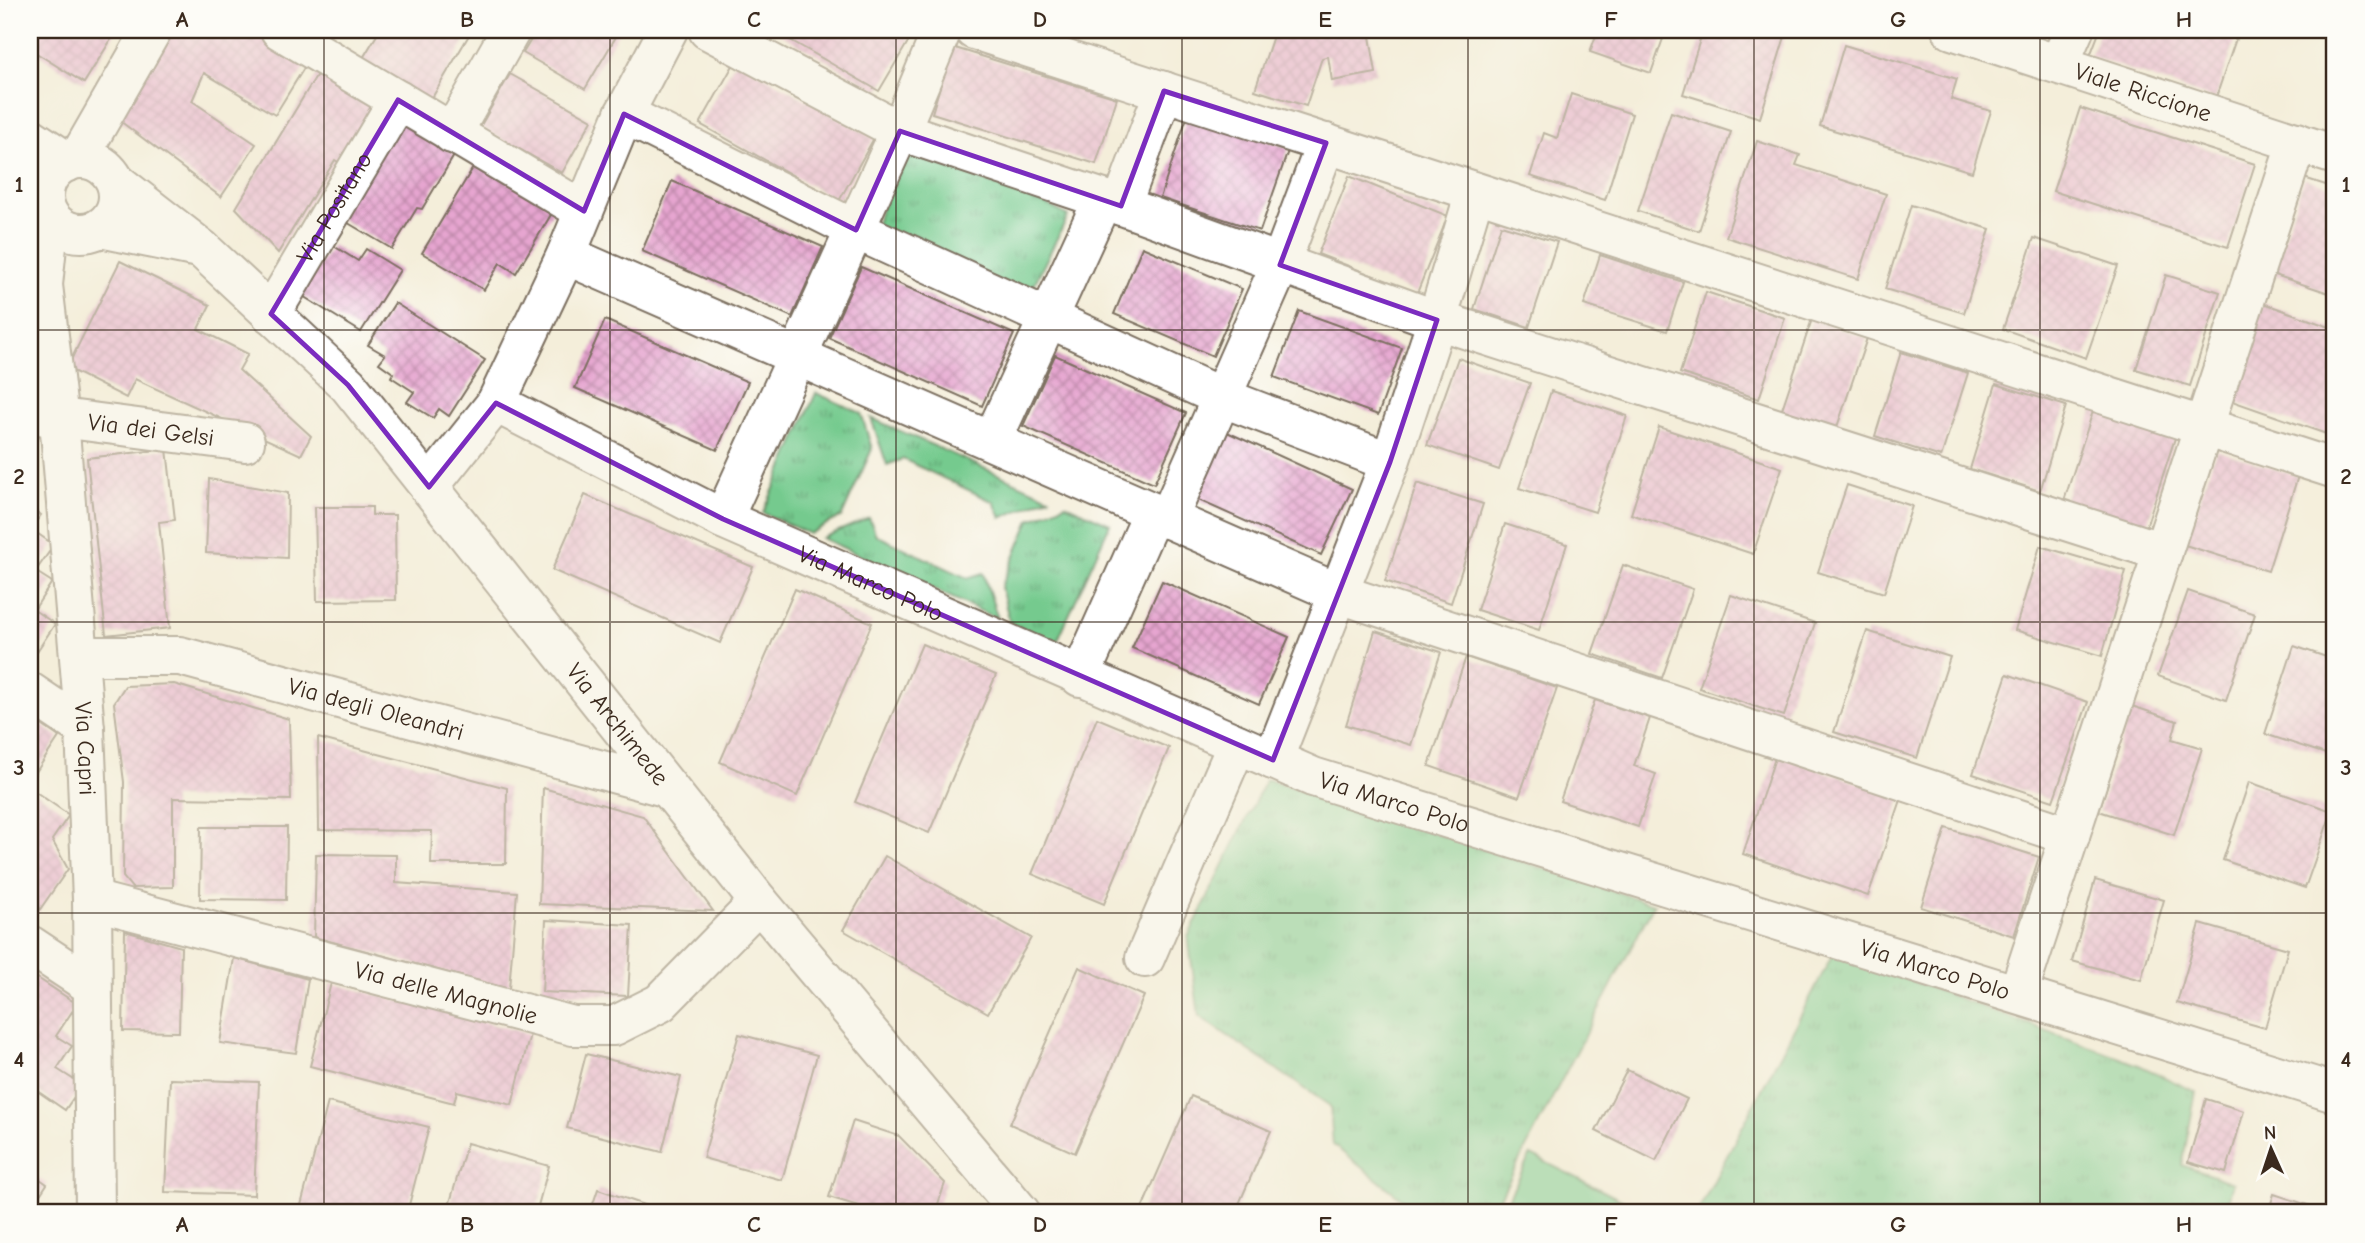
<svg xmlns="http://www.w3.org/2000/svg" width="2365" height="1243" font-family="'Comic Neue',sans-serif">
  <style>
    .grass { fill: url(#grass-tufts); stroke: #587a56; stroke-width: 2 }
    .garden { fill: #75ca8e; stroke: #587a56; stroke-width: 2 }
    .building { fill: url(#building-cross-hatch) }
    .lines { fill: none; stroke-linecap: round; stroke-linejoin: round }
    .minor-casing { stroke: #7c6f60; stroke-width: 42 }
    .minor { stroke: #fff; stroke-width: 38 }
    .marked { fill: none; stroke: #7b2cbf; stroke-width: 5; stroke-linejoin: round }
    .grid { fill: none; stroke: #3b2a1e; stroke-width: 2; stroke-opacity: 0.55 }
    .labels { text-anchor: middle; dominant-baseline: central; stroke-width: 7; stroke-linejoin: round; paint-order: stroke }
    .street-label { font-size: 24px; fill: #3b2a1e; stroke: #fdfcf7 }
    .neatline { fill: none; stroke: #3b2a1e; stroke-width: 2.5 }
    .grid-label { font-size: 23px; text-anchor: middle; font-weight: bold; fill: #3b2a1e }
  </style>
  <defs>
    <pattern id="grass-tufts" width="24" height="20" patternUnits="userSpaceOnUse" patternTransform="scale(1.75)"><rect width="24" height="20" fill="#75ca8e"/><path d="M3 7l-1-3M5 7V3M7 7l1-3M15 17l-1-3M17 17v-4M19 17l1-3" fill="none" stroke="#61a473"/></pattern>
    <pattern id="building-cross-hatch" width="8" height="8" patternUnits="userSpaceOnUse" patternTransform="scale(1.75)"><rect width="8" height="8" fill="#e6a5d0"/><path d="M0 0l8 8M0 8l8-8" fill="none" stroke="#bc87a8"/></pattern>
  </defs>
  <rect width="100%" height="100%" fill="#fdfcf7"/>
  <filter id="ink" filterUnits="userSpaceOnUse"><feTurbulence type="fractalNoise" baseFrequency=".0143" numOctaves="2"/><feDisplacementMap in="SourceGraphic" scale="14" xChannelSelector="R" yChannelSelector="G"/><feConvolveMatrix kernelMatrix="1 2 1 2 8 2 1 2 1" color-interpolation-filters="sRGB"/></filter>
  <filter id="wash" filterUnits="userSpaceOnUse"><feTurbulence type="fractalNoise" baseFrequency=".00686" numOctaves="4" result="noise"/><feDisplacementMap in="SourceGraphic" scale="28" xChannelSelector="R" yChannelSelector="G"/><feGaussianBlur stdDeviation="1.57" result="paint"/><feColorMatrix in="noise" values="0 0 0 0 0 0 0 0 0 0 0 0 0 0 0 0 0 1.4 0 .05"/><feComposite in="paint" operator="in"/></filter>
  <g filter="url(#wash)">
    <rect width="100%" height="100%" fill="#f4eeda"/>
    <g class="grass">
      <path d="M 905,152 L 1039,200 L 1068,216 L 1029,295 L 873,230 Z"/>
      <path d="M 816,393 L 861,413 L 872,449 L 842,516 L 809,534 L 763,513 Z"/>
      <path d="M 871,418 L 1049,497 L 1001,518 L 994,502 L 903,459 L 887,465 Z"/>
      <path d="M 1065,504 L 1110,524 L 1056,644 L 1010,623 L 1001,587 L 1030,520 Z"/>
      <path d="M 869,518 L 876,535 L 967,578 L 983,573 L 998,619 L 822,538 Z"/>
      <path d="M 1266,779 L 1654,904 L 1492,1213 L 1420,1213 L 1333,1145 L 1330,1106 L 1199,1016 L 1188,937 Z"/>
      <path d="M 1834,952 L 2139,1065 L 2196,1092 L 2182,1165 L 2233,1183 L 2225,1213 L 1697,1213 Z"/>
    </g>
    <path class="garden" d="M 1531,1154 L 1531,1155 L 1647,1213 L 1501,1213 Z"/>
    <g id="blocks">
      <g class="building">
        <path d="M 30,30 L 117,30 L 84,83 L 30,49 Z"/>
        <path d="M 161,30 L 249,30 L 307,63 L 275,115 L 204,73 L 192,101 L 256,144 L 221,197 L 116,118 Z"/>
        <path d="M 380,30 L 472,30 L 429,103 L 360,63 Z"/>
        <path d="M 537,30 L 620,30 L 585,89 L 523,53 Z"/>
        <path d="M 773,30 L 915,30 L 879,91 Z"/>
        <path d="M 1075,30 L 1105,30 L 1103,39 Z"/>
        <path d="M 1275,30 L 1369,30 L 1376,73 L 1332,81 L 1328,56 L 1322,58 L 1306,106 L 1255,90 Z"/>
        <path d="M 1598,30 L 1666,30 L 1651,73 L 1590,52 Z"/>
        <path d="M 1703,30 L 1787,30 L 1760,118 L 1683,94 Z"/>
        <path d="M 2100,30 L 2239,30 L 2215,100 L 2090,56 Z"/>
        <path d="M 1844,45 L 1957,79 L 1951,99 L 1991,111 L 1972,172 L 1820,126 Z"/>
        <path d="M 952,47 L 1117,98 L 1096,164 L 932,113 Z"/>
        <path d="M 736,60 L 874,138 L 839,201 L 700,124 Z"/>
        <path d="M 319,71 L 375,102 L 340,163 L 335,160 L 278,253 L 236,208 Z"/>
        <path d="M 510,74 L 592,120 L 562,173 L 480,127 Z"/>
        <path d="M 1571,94 L 1632,114 L 1605,200 L 1530,176 L 1544,133 L 1557,138 Z"/>
        <path d="M 2080,108 L 2255,164 L 2228,247 L 2053,191 Z"/>
        <path d="M 1671,112 L 1731,132 L 1699,231 L 1638,211 Z"/>
        <path d="M 1188,114 L 1289,148 L 1260,231 L 1160,198 Z"/>
        <path d="M 396,119 L 455,154 L 422,209 L 417,208 L 392,249 L 338,217 Z"/>
        <path d="M 1757,141 L 1800,155 L 1796,165 L 1886,194 L 1858,279 L 1726,237 Z"/>
        <path d="M 477,161 L 555,208 L 516,273 L 500,263 L 484,290 L 422,253 Z"/>
        <path d="M 1349,176 L 1448,216 L 1417,293 L 1318,254 Z"/>
        <path d="M 2304,178 L 2335,188 L 2335,295 L 2272,274 Z"/>
        <path d="M 672,181 L 823,247 L 792,317 L 642,251 Z"/>
        <path d="M 1911,205 L 1990,229 L 1964,313 L 1885,289 Z"/>
        <path d="M 1501,225 L 1557,242 L 1529,327 L 1474,309 Z"/>
        <path d="M 2034,238 L 2118,266 L 2086,358 L 2003,329 Z"/>
        <path d="M 332,245 L 358,261 L 366,249 L 400,270 L 361,332 L 301,295 Z"/>
        <path d="M 1142,247 L 1242,289 L 1213,356 L 1114,314 Z"/>
        <path d="M 1600,255 L 1683,282 L 1667,331 L 1584,305 Z"/>
        <path d="M 120,261 L 210,305 L 198,329 L 248,354 L 239,370 L 311,436 L 301,455 L 135,379 L 126,398 L 67,368 Z"/>
        <path d="M 861,267 L 1014,334 L 982,406 L 829,338 Z"/>
        <path d="M 2166,275 L 2220,292 L 2190,386 L 2136,369 Z"/>
        <path d="M 1706,292 L 1785,318 L 1759,399 L 1680,373 Z"/>
        <path d="M 395,303 L 485,360 L 449,416 L 439,409 L 433,418 L 407,402 L 414,392 L 391,377 L 393,373 L 379,363 L 385,355 L 368,345 Z"/>
        <path d="M 2263,303 L 2335,329 L 2335,437 L 2229,400 Z"/>
        <path d="M 1299,311 L 1402,348 L 1378,415 L 1274,377 Z"/>
        <path d="M 1812,319 L 1867,338 L 1836,430 L 1781,412 Z"/>
        <path d="M 605,320 L 748,382 L 717,450 L 575,388 Z"/>
        <path d="M 1901,352 L 1968,373 L 1941,457 L 1875,436 Z"/>
        <path d="M 1055,355 L 1186,413 L 1154,484 L 1023,426 Z"/>
        <path d="M 1458,358 L 1530,383 L 1499,470 L 1427,445 Z"/>
        <path d="M 1996,384 L 2066,406 L 2040,491 L 1970,469 Z"/>
        <path d="M 1551,391 L 1627,416 L 1595,512 L 1519,488 Z"/>
        <path d="M 2094,408 L 2176,435 L 2146,527 L 2064,501 Z"/>
        <path d="M 1659,427 L 1782,468 L 1753,554 L 1631,514 Z"/>
        <path d="M 1227,432 L 1352,489 L 1321,555 L 1196,499 Z"/>
        <path d="M 167,449 L 175,520 L 159,522 L 170,628 L 106,635 L 87,458 Z"/>
        <path d="M 2216,450 L 2298,476 L 2268,571 L 2185,545 Z"/>
        <path d="M 209,479 L 288,493 L 287,558 L 206,553 Z"/>
        <path d="M 1417,483 L 1483,504 L 1451,603 L 1385,581 Z"/>
        <path d="M 1847,485 L 1912,506 L 1884,593 L 1818,572 Z"/>
        <path d="M 585,495 L 753,567 L 720,643 L 552,570 Z"/>
        <path d="M 30,506 L 41,515 L 31,529 L 54,545 L 37,569 L 30,564 Z"/>
        <path d="M 315,507 L 372,507 L 372,515 L 395,515 L 396,600 L 317,601 Z"/>
        <path d="M 1505,524 L 1567,544 L 1539,630 L 1477,610 Z"/>
        <path d="M 2040,546 L 2126,571 L 2102,656 L 2015,630 Z"/>
        <path d="M 1623,565 L 1693,589 L 1662,678 L 1592,654 Z"/>
        <path d="M 30,568 L 52,582 L 34,610 L 55,624 L 30,662 Z"/>
        <path d="M 1162,581 L 1289,637 L 1259,704 L 1132,648 Z"/>
        <path d="M 795,589 L 872,623 L 797,796 L 720,762 Z"/>
        <path d="M 2188,591 L 2255,614 L 2226,700 L 2158,676 Z"/>
        <path d="M 1731,595 L 1815,623 L 1784,716 L 1699,688 Z"/>
        <path d="M 1375,631 L 1441,652 L 1411,745 L 1346,725 Z"/>
        <path d="M 1867,631 L 1950,657 L 1917,758 L 1834,732 Z"/>
        <path d="M 922,644 L 996,675 L 929,833 L 855,802 Z"/>
        <path d="M 2294,646 L 2335,660 L 2335,757 L 2265,734 Z"/>
        <path d="M 1466,657 L 1557,688 L 1519,797 L 1429,766 Z"/>
        <path d="M 2007,674 L 2088,702 L 2053,801 L 1973,774 Z"/>
        <path d="M 174,684 L 289,719 L 291,800 L 173,798 L 173,887 L 132,888 L 123,877 L 124,782 L 114,703 L 125,686 Z"/>
        <path d="M 1595,700 L 1650,718 L 1634,766 L 1656,774 L 1638,827 L 1560,801 Z"/>
        <path d="M 2132,706 L 2177,721 L 2172,739 L 2202,748 L 2174,835 L 2099,811 Z"/>
        <path d="M 30,717 L 59,737 L 30,781 Z"/>
        <path d="M 1097,718 L 1169,748 L 1104,904 L 1032,874 Z"/>
        <path d="M 318,738 L 507,788 L 506,864 L 431,864 L 432,831 L 319,830 Z"/>
        <path d="M 1776,755 L 1902,797 L 1868,896 L 1743,854 Z"/>
        <path d="M 2249,782 L 2332,811 L 2305,888 L 2223,860 Z"/>
        <path d="M 30,788 L 69,815 L 52,840 L 68,869 L 34,918 L 30,914 Z"/>
        <path d="M 543,788 L 643,816 L 713,911 L 539,904 Z"/>
        <path d="M 201,827 L 287,827 L 286,900 L 200,899 Z"/>
        <path d="M 1946,828 L 2039,857 L 2014,936 L 1921,907 Z"/>
        <path d="M 316,854 L 396,855 L 396,883 L 517,892 L 509,989 L 314,937 Z"/>
        <path d="M 885,856 L 1031,938 L 988,1013 L 843,930 Z"/>
        <path d="M 2095,880 L 2164,900 L 2141,980 L 2072,961 Z"/>
        <path d="M 546,920 L 632,925 L 628,996 L 542,992 Z"/>
        <path d="M 2200,924 L 2288,949 L 2265,1028 L 2177,1003 Z"/>
        <path d="M 125,931 L 181,947 L 179,1032 L 123,1031 Z"/>
        <path d="M 234,958 L 308,979 L 296,1053 L 220,1043 Z"/>
        <path d="M 1079,967 L 1144,996 L 1075,1153 L 1010,1124 Z"/>
        <path d="M 30,973 L 77,1004 L 56,1036 L 72,1046 L 57,1069 L 82,1085 L 65,1110 L 30,1086 Z"/>
        <path d="M 331,983 L 530,1034 L 512,1105 L 457,1091 L 454,1103 L 310,1066 Z"/>
        <path d="M 739,1034 L 817,1055 L 782,1180 L 703,1158 Z"/>
        <path d="M 586,1054 L 681,1077 L 662,1152 L 567,1128 Z"/>
        <path d="M 1627,1070 L 1687,1099 L 1656,1161 L 1596,1131 Z"/>
        <path d="M 170,1079 L 259,1082 L 254,1195 L 165,1192 Z"/>
        <path d="M 1191,1096 L 1271,1131 L 1235,1213 L 1140,1213 Z"/>
        <path d="M 2206,1099 L 2244,1111 L 2226,1173 L 2188,1162 Z"/>
        <path d="M 328,1102 L 429,1127 L 407,1213 L 299,1213 Z"/>
        <path d="M 853,1121 L 899,1136 L 945,1183 L 935,1213 L 881,1213 L 829,1197 Z"/>
        <path d="M 467,1143 L 549,1166 L 536,1213 L 447,1213 Z"/>
        <path d="M 30,1172 L 47,1184 L 34,1204 L 48,1213 L 30,1213 Z"/>
        <path d="M 598,1189 L 668,1213 L 590,1213 Z"/>
        <path d="M 2274,1194 L 2332,1213 L 2268,1213 Z"/>
      </g>
    </g>
  </g>
  <g filter="url(#ink)">
    <use href="#blocks" fill-opacity="0" stroke="#7c6f60" stroke-width="2"/>
    <g class="lines">
      <defs>
        <g id="minor">
          <path d="M 280,30 L 584,211"/>
          <path d="M 708,30 L 900,131 L 1103,199 L 1437,320 L 2163,552"/>
          <path d="M 974,30 L 2335,469"/>
          <path id="s1" d="M 1952,30 L 2335,155"/>
          <path d="M 2059,64 L 2074,30"/>
          <path d="M 624,114 L 856,230 L 1221,397 L 1390,462"/>
          <path d="M 452,134 L 511,30"/>
          <path d="M 30,137 L 68,162"/>
          <path d="M 78,159 L 152,30"/>
          <circle cx="81" cy="196" r="37"/>
          <path id="s2" d="M 116,182 L 202,249 L 348,385 L 759,902 L 1021,1213"/>
          <path d="M 1121,206 L 1164,91"/>
          <path id="s3" d="M 50,217 L 43,285 L 59,420 L 85,729 L 92,900 L 95,1213"/>
          <path d="M 100,228 L 193,247"/>
          <path d="M 566,255 L 1340,594 L 2070,836"/>
          <path id="s4" d="M 271,314 L 398,100"/>
          <path id="s5" d="M 496,403 L 723,519 L 1313,777 L 2335,1093"/>
          <path id="s6" d="M 30,414 L 245,442"/>
          <path d="M 992,441 L 1103,199"/>
          <path d="M 429,487 L 496,403 L 566,255 L 624,114 L 668,30"/>
          <path d="M 723,519 L 900,131 L 942,30"/>
          <path d="M 1168,519 L 1280,265 L 1326,143"/>
          <path id="s7" d="M 80,656 L 180,656 L 668,788"/>
          <path d="M 1080,677 L 1153,513"/>
          <path d="M 30,692 L 85,729"/>
          <path d="M 1273,760 L 1390,462 L 1437,320 L 1475,192"/>
          <path id="s8" d="M 92,900 L 573,1026 L 614,1026 L 660,1003 L 759,902"/>
          <path d="M 30,945 L 92,986"/>
          <path d="M 1145,958 L 1237,744"/>
          <path d="M 2018,994 L 2297,142"/>
        </g>
      </defs>
      <use href="#minor" class="minor-casing"/>
      <use href="#minor" class="minor"/>
    </g>
  </g>
  <path d="M0 0H2365V1243H0ZM 1164,91 L 1326,143 L 1280,265 L 1437,320 L 1390,462 L 1273,760 L 723,519 L 496,403 L 429,487 L 348,385 L 271,314 L 398,100 L 584,211 L 624,114 L 856,230 L 900,131 L 1121,206 Z" fill="#f4eeda" fill-opacity=".55" fill-rule="evenodd"/>
  <path class="marked" d="M 1164,91 L 1326,143 L 1280,265 L 1437,320 L 1390,462 L 1273,760 L 723,519 L 496,403 L 429,487 L 348,385 L 271,314 L 398,100 L 584,211 L 624,114 L 856,230 L 900,131 L 1121,206 Z"/>
  <path class="grid" d="M 324,30 L 324,1213M 610,30 L 610,1213M 896,30 L 896,1213M 1182,30 L 1182,1213M 1468,30 L 1468,1213M 1754,30 L 1754,1213M 2040,30 L 2040,1213M 30,330 L 2335,330M 30,622 L 2335,622M 30,913 L 2335,913"/>
  <g class="labels">
    <g class="street-label">
      <text stroke="none"><textPath href="#s1" startOffset="201">Viale Riccione</textPath></text>
      <text stroke="none"><textPath href="#s4" startOffset="124">Via Positano</textPath></text>
      <text stroke="none"><textPath href="#s6" startOffset="122">Via dei Gelsi</textPath></text>
      <text stroke="none"><textPath href="#s5" startOffset="416">Via Marco Polo</textPath></text>
      <text stroke="none"><textPath href="#s7" startOffset="303">Via degli Oleandri</textPath></text>
      <text stroke="none"><textPath href="#s2" startOffset="742">Via Archimede</textPath></text>
      <text stroke="none"><textPath href="#s3" startOffset="534">Via Capri</textPath></text>
      <text stroke="none"><textPath href="#s5" startOffset="984">Via Marco Polo</textPath></text>
      <text stroke="none"><textPath href="#s5" startOffset="1550">Via Marco Polo</textPath></text>
      <text stroke="none"><textPath href="#s8" startOffset="366">Via delle Magnolie</textPath></text>
    </g>
  </g>
  <rect width="2365" height="1243" fill="none" stroke="#fdfcf7" stroke-width="77"/>
  <g transform="translate(2271 1149) rotate(357)" stroke="#fdfcf7" stroke-width="5" paint-order="stroke">
  <path d="M0-5L12 26L0 18L-12 26Z" fill="#3b2a1e"/>
  <text y="-10" font-size="19" font-weight="bold" text-anchor="middle" fill="#3b2a1e">N</text>
  </g>
  <rect x="38" y="38" width="2288" height="1166" class="neatline"/>
  <g class="grid-label">
    <text x="182" y="27">A</text>
    <text x="467" y="27">B</text>
    <text x="754" y="27">C</text>
    <text x="1040" y="27">D</text>
    <text x="1325" y="27">E</text>
    <text x="1611" y="27">F</text>
    <text x="1898" y="27">G</text>
    <text x="2184" y="27">H</text>
    <text x="19" y="192">1</text>
    <text x="2346" y="192">1</text>
    <text x="19" y="484">2</text>
    <text x="2346" y="484">2</text>
    <text x="19" y="775">3</text>
    <text x="2346" y="775">3</text>
    <text x="19" y="1067">4</text>
    <text x="2346" y="1067">4</text>
    <text x="182" y="1232">A</text>
    <text x="467" y="1232">B</text>
    <text x="754" y="1232">C</text>
    <text x="1040" y="1232">D</text>
    <text x="1325" y="1232">E</text>
    <text x="1611" y="1232">F</text>
    <text x="1898" y="1232">G</text>
    <text x="2184" y="1232">H</text>
  </g>
</svg>
